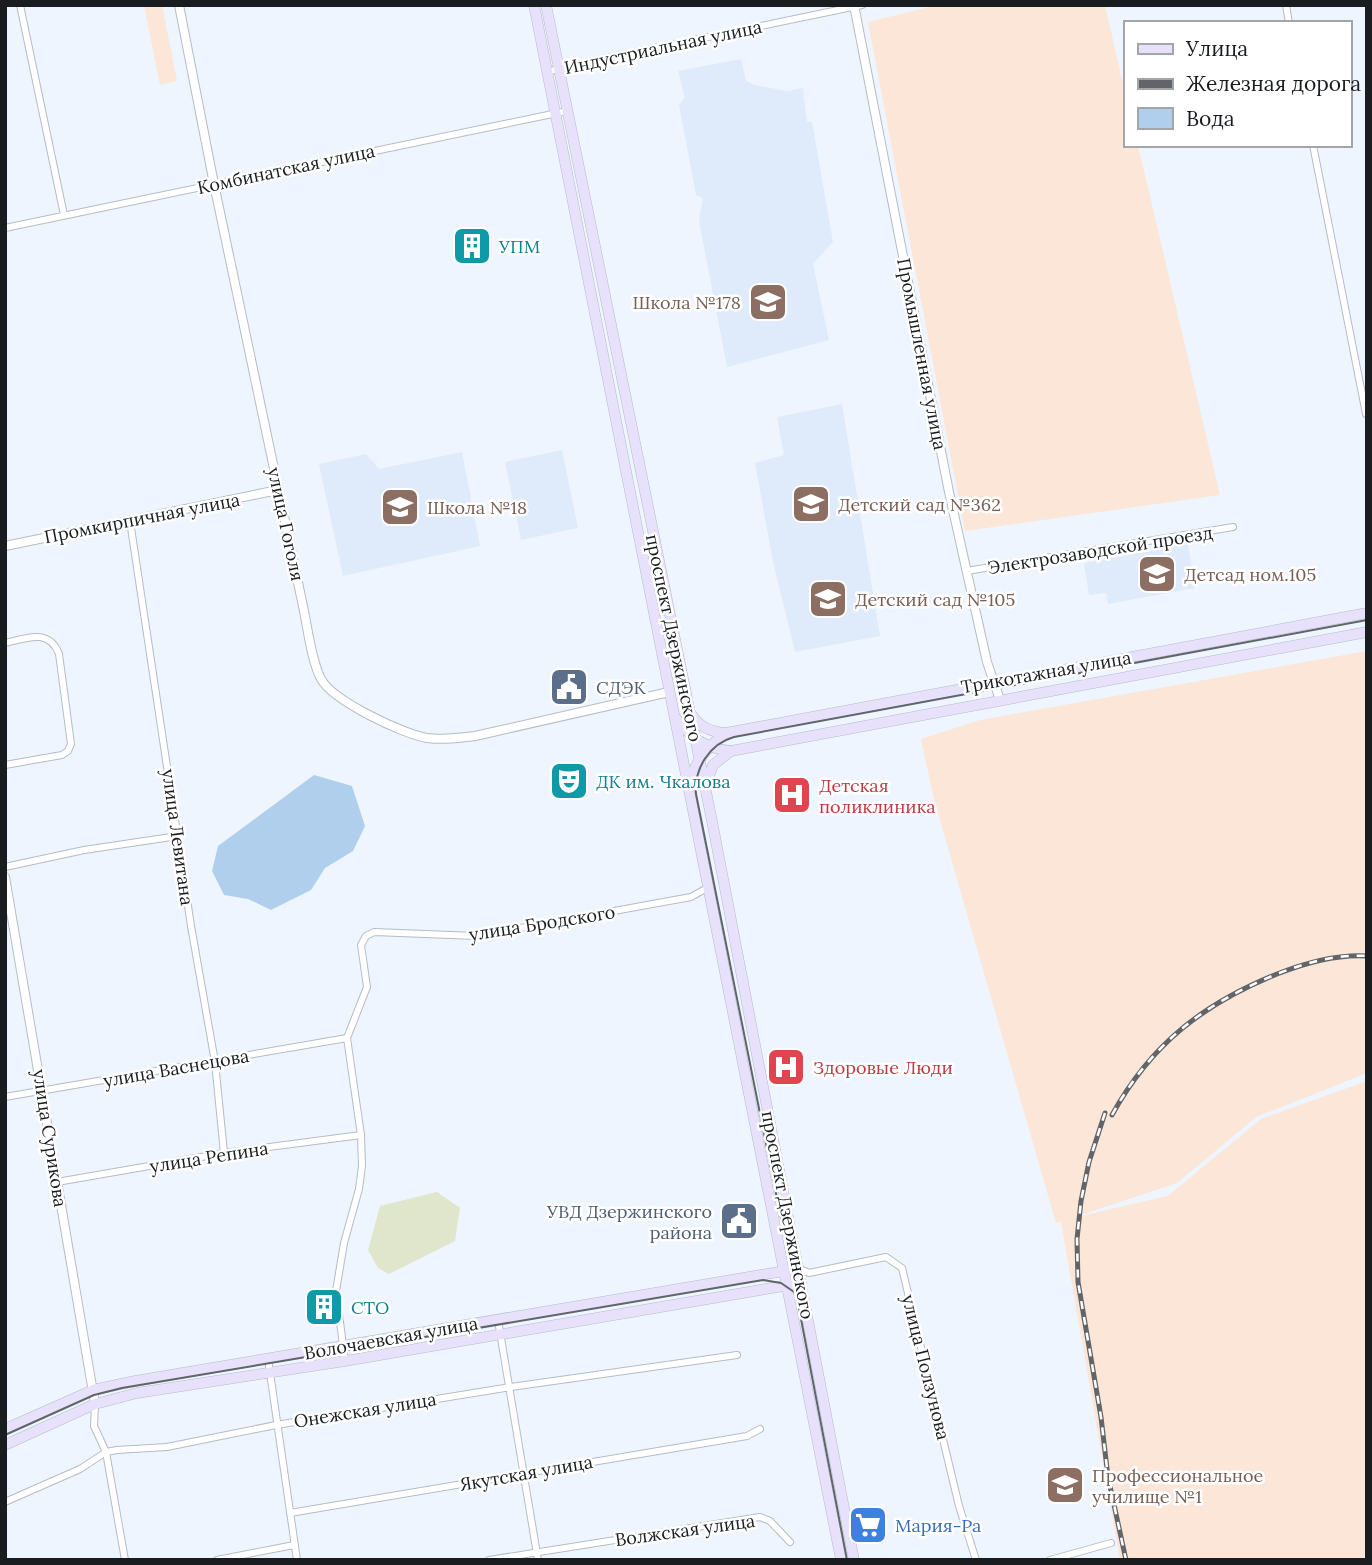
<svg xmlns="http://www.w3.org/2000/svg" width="1372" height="1565" font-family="Lora,serif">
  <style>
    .built { fill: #dfebfa }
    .industrial { fill: #fbe6d7 }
    .green { fill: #dfe6cc }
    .water { fill: #afcfec }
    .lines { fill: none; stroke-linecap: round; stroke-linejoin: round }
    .minor-casing { stroke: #b5bcc5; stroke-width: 8 }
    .tertiary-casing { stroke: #b5bcc5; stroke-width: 10 }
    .secondary-casing { stroke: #b5bcc5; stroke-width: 11 }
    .minor { stroke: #fff; stroke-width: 6 }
    .tertiary { stroke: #fff; stroke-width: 8 }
    .secondary { stroke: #e7e1fb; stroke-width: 10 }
    .tram { stroke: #61656a; stroke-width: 2 }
    .rail-casing { stroke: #61656a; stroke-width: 5 }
    .rail { stroke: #fff; stroke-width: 2.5; stroke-dasharray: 8; stroke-linecap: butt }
    .labels { text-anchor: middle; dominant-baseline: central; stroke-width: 5; stroke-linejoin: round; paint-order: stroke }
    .street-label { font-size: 18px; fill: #1a1d20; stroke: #fff }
    .culture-label { font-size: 18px; fill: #0d838f; stroke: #fff; text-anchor: start }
    .education-label { font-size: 18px; fill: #785e54; stroke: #fff; text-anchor: start }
    .service-label { font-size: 18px; fill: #4e5e75; stroke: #fff; text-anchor: start }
    .health-label { font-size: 18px; fill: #be3a42; stroke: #fff; text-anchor: start }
    .shop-label { font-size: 18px; fill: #366cbe; stroke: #fff; text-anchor: start }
  </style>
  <rect width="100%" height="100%" fill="#eef5fe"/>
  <g class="built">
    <path d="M 741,59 L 746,81 L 755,85 L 787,91 L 803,88 L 807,122 L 812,122 L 833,242 L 813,264 L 829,340 L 727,367 L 699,221 L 703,198 L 696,195 L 679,105 L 685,98 L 678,71 Z"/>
    <path d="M 842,404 L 880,636 L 795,652 L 773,562 L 755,463 L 784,455 L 777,417 Z"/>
    <path d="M 562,450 L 578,528 L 521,540 L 505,462 Z"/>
    <path d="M 462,452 L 480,546 L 343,576 L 319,464 L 366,454 L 379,469 Z"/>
    <path d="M 1188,544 L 1195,588 L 1108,604 L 1106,593 L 1089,595 L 1084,563 Z"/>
  </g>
  <g class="industrial">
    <path d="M 144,5 L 162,5 L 177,81 L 160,85 Z"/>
    <path d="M 938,5 L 1105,5 L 1125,93 L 1125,145 L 1138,145 L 1220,495 L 965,531 L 868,22 Z"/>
    <path d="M 1367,651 L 1367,1073 L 1256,1117 L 1177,1183 L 1072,1218 L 1168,1196 L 1261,1119 L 1367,1081 L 1367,1560 L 1120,1560 L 1061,1222 L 1056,1223 L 934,799 L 921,739 L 980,720 Z"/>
  </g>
  <path class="green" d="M 437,1192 L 460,1208 L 455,1241 L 389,1274 L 378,1268 L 368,1250 L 380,1206 Z"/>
  <path class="water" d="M 314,775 L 352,786 L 365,826 L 353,851 L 325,868 L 311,890 L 271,910 L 248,899 L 224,895 L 212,871 L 218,846 Z"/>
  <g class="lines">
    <defs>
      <g id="minor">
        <path d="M 20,5 L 64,215"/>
        <path d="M 1286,5 L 1289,23"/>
        <path d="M 546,72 L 602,59 L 862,5"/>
        <path d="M 1313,145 L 1366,414"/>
        <path d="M 5,228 L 567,111"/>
        <path d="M 130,521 L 191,926 L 215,1062 L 224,1153"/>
        <path d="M 967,571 L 1233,527"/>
        <path d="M 5,643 C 27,638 49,628 59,654 L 71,744 L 68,751 L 62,755 L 5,765"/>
        <path d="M 5,867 L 84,850 L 178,836"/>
        <path d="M 5,1097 L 347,1038"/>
        <path d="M 57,1182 L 224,1153 L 361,1135"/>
        <path d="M 798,1268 L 809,1273 L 886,1257 L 902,1268 L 959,1506 L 976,1560"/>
        <path d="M 498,1320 L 538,1560"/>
        <path d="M 268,1359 L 297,1560"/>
        <path d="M 345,1361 L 336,1291 L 344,1243 L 359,1189 L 362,1166 L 361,1135 L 347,1038 L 367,987 L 361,945 L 366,936 L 374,932 L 476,936 L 691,897 L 707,888"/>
        <path d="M 95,1404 L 94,1426 L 106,1452 L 125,1560"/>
        <path d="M 5,1502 L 80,1469 L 106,1452 L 117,1450 L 167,1447 L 276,1425 L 511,1387 L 737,1355"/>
        <path d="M 290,1513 L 747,1436 L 760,1429"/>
        <path d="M 217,1560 L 294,1545"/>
        <path d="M 489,1560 L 760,1517 L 770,1521 L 790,1542"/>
        <path d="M 1050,1560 L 1111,1543"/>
      </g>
      <g id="tertiary">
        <path d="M 179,5 L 214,184 L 304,611 C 308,631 312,662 321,679 C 333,701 403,734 427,738 C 444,740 459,738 475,736 L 669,692"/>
        <path d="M 854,5 L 949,492 L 987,662 L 1000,700"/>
        <path d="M 5,546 L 278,490"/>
        <path d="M 5,877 L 94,1398"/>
      </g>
      <g id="secondary">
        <path d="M 534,5 L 841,1560"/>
        <path d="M 546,5 L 712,821 L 854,1560"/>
        <path d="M 692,715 C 699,727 712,732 726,733 L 1367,613"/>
        <path d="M 675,717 C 689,737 706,749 731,751 L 1367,632"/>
        <path d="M 706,784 L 713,765 L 731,751"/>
        <path d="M 690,785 C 693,762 708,746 726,733"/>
        <path d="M 5,1429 L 93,1390 L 135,1381 L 790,1270"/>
        <path d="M 5,1445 L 95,1404 L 137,1393 L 345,1361 L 801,1283"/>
      </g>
    </defs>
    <use href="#minor" class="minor-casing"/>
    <use href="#tertiary" class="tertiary-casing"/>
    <use href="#secondary" class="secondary-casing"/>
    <use href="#minor" class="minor"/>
    <use href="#tertiary" class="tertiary"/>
    <use href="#secondary" class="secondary"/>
    <g class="tram">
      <path d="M 5,1435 L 94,1395 L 122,1388 L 763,1280 L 781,1283 L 797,1294"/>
      <path d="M 847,1560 L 797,1298 L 696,794 C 694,769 709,744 734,737 L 1367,620"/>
    </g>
    <defs>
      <g id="rail">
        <path d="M 1105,1113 L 1089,1162 L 1081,1201 L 1077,1239 L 1078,1282 L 1101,1417 L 1108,1477 L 1126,1560"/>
        <path d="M 1112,1115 C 1151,1044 1203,1004 1277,974 C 1305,963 1336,954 1367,956"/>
      </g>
    </defs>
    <use href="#rail" class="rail-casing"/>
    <use href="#rail" class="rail"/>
  </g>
  <defs>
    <symbol id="building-square" viewBox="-11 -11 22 22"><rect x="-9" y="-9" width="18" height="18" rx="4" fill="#0f9aa8" stroke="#fff"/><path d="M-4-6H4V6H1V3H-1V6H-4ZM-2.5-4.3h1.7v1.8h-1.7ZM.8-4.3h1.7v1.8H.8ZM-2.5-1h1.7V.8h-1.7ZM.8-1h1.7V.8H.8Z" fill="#fff"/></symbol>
    <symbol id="school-square" viewBox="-11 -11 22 22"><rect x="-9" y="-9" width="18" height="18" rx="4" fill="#8d6e63" stroke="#fff"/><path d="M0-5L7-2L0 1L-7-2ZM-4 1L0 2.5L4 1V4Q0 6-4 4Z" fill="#fff"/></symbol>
    <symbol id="civic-square" viewBox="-11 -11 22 22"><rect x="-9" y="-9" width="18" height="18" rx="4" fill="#5c6f8a" stroke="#fff"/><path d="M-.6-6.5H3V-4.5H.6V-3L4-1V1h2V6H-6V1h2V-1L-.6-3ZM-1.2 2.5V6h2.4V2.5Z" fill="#fff"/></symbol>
    <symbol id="theatre-square" viewBox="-11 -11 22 22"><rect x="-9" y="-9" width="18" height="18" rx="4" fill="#0f9aa8" stroke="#fff"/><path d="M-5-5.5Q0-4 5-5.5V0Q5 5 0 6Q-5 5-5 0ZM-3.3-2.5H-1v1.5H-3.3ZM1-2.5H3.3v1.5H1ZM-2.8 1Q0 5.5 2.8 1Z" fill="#fff"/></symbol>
    <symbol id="hospital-square" viewBox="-11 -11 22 22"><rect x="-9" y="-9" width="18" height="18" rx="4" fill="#e0444e" stroke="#fff"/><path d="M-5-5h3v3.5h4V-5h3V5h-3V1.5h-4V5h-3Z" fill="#fff"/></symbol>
    <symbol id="university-square" viewBox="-11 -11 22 22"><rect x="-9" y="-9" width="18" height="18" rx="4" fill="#8d6e63" stroke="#fff"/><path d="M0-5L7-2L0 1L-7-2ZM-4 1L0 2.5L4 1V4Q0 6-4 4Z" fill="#fff"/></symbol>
    <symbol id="supermarket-square" viewBox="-11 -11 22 22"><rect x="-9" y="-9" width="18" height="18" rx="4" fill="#3f7fe0" stroke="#fff"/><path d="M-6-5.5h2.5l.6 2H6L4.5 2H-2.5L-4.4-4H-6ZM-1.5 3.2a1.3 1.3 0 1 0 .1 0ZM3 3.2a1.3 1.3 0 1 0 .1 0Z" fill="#fff"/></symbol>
  </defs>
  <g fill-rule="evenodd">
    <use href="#building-square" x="450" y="224" width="44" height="44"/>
    <use href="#school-square" x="746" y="280" width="44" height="44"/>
    <use href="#school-square" x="789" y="482" width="44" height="44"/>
    <use href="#school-square" x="378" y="485" width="44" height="44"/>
    <use href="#school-square" x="1135" y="552" width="44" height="44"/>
    <use href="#school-square" x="806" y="577" width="44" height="44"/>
    <use href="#civic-square" x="547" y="665" width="44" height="44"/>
    <use href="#theatre-square" x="547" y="759" width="44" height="44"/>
    <use href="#hospital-square" x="770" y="773" width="44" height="44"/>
    <use href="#hospital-square" x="764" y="1045" width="44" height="44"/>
    <use href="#civic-square" x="717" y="1199" width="44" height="44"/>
    <use href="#building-square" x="302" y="1285" width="44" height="44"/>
    <use href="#university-square" x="1043" y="1463" width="44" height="44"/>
    <use href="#supermarket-square" x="846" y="1503" width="44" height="44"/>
  </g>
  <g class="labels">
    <g class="street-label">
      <text transform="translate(663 47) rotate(-12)">Индустриальная улица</text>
      <text transform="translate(286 169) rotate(-12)">Комбинатская улица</text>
      <text transform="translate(922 354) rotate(79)">Промышленная улица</text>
      <text transform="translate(142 518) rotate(-11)">Промкирпичная улица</text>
      <text transform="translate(286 524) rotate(78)">улица Гоголя</text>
      <text transform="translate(1100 550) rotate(-9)">Электрозаводской проезд</text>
      <text transform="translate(674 638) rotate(78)">проспект Дзержинского</text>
      <text transform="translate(1046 672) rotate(-10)">Трикотажная улица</text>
      <text transform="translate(178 837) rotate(82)">улица Левитана</text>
      <text transform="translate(542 923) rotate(-9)">улица Бродского</text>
      <text transform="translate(176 1068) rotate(-10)">улица Васнецова</text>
      <text transform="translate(50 1138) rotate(81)">улица Сурикова</text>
      <text transform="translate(209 1157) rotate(-9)">улица Репина</text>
      <text transform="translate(788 1215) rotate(79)">проспект Дзержинского</text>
      <text transform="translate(391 1338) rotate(-10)">Волочаевская улица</text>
      <text transform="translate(926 1367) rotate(76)">улица Ползунова</text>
      <text transform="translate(365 1410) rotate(-9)">Онежская улица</text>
      <text transform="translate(526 1473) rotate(-10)">Якутская улица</text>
      <text transform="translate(685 1530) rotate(-8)">Волжская улица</text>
    </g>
    <g class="culture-label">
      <text x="499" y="246">УПМ</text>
      <text x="596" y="781">ДК им. Чкалова</text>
      <text x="351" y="1307">СТО</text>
    </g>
    <g class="education-label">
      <text x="741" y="302" text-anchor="end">Школа №178</text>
      <text x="838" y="504">Детский сад №362</text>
      <text x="427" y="507">Школа №18</text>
      <text x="1184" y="574">Детсад ном.105</text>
      <text x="855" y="599">Детский сад №105</text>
      <text x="1092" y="1475">Профессиональное<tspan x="1092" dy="21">училище №1</tspan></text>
    </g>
    <g class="service-label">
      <text x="596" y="687">СДЭК</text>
      <text x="712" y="1211" text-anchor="end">УВД Дзержинского<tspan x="712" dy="21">района</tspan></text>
    </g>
    <g class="health-label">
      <text x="819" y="785">Детская<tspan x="819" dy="21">поликлиника</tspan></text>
      <text x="813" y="1067">Здоровые Люди</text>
    </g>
    <g class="shop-label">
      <text x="895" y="1525">Мария-Ра</text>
    </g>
  </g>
  <rect width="1372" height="1565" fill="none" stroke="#1a1d20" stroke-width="14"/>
  <rect x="1124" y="21" width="228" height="126" fill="#ffffff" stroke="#a3a5a6" stroke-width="2"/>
  <rect x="1138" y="44" width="35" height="10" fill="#e7e1fb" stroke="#a3a5a6" stroke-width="2"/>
  <text x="1186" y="56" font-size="21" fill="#1a1d20">Улица</text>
  <rect x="1138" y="79" width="35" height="10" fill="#61656a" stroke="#a3a5a6" stroke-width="2"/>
  <text x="1186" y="91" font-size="21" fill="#1a1d20">Железная дорога</text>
  <rect x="1138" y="108" width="35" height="21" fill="#afcfec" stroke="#a3a5a6" stroke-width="2"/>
  <text x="1186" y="126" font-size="21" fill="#1a1d20">Вода</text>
</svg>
